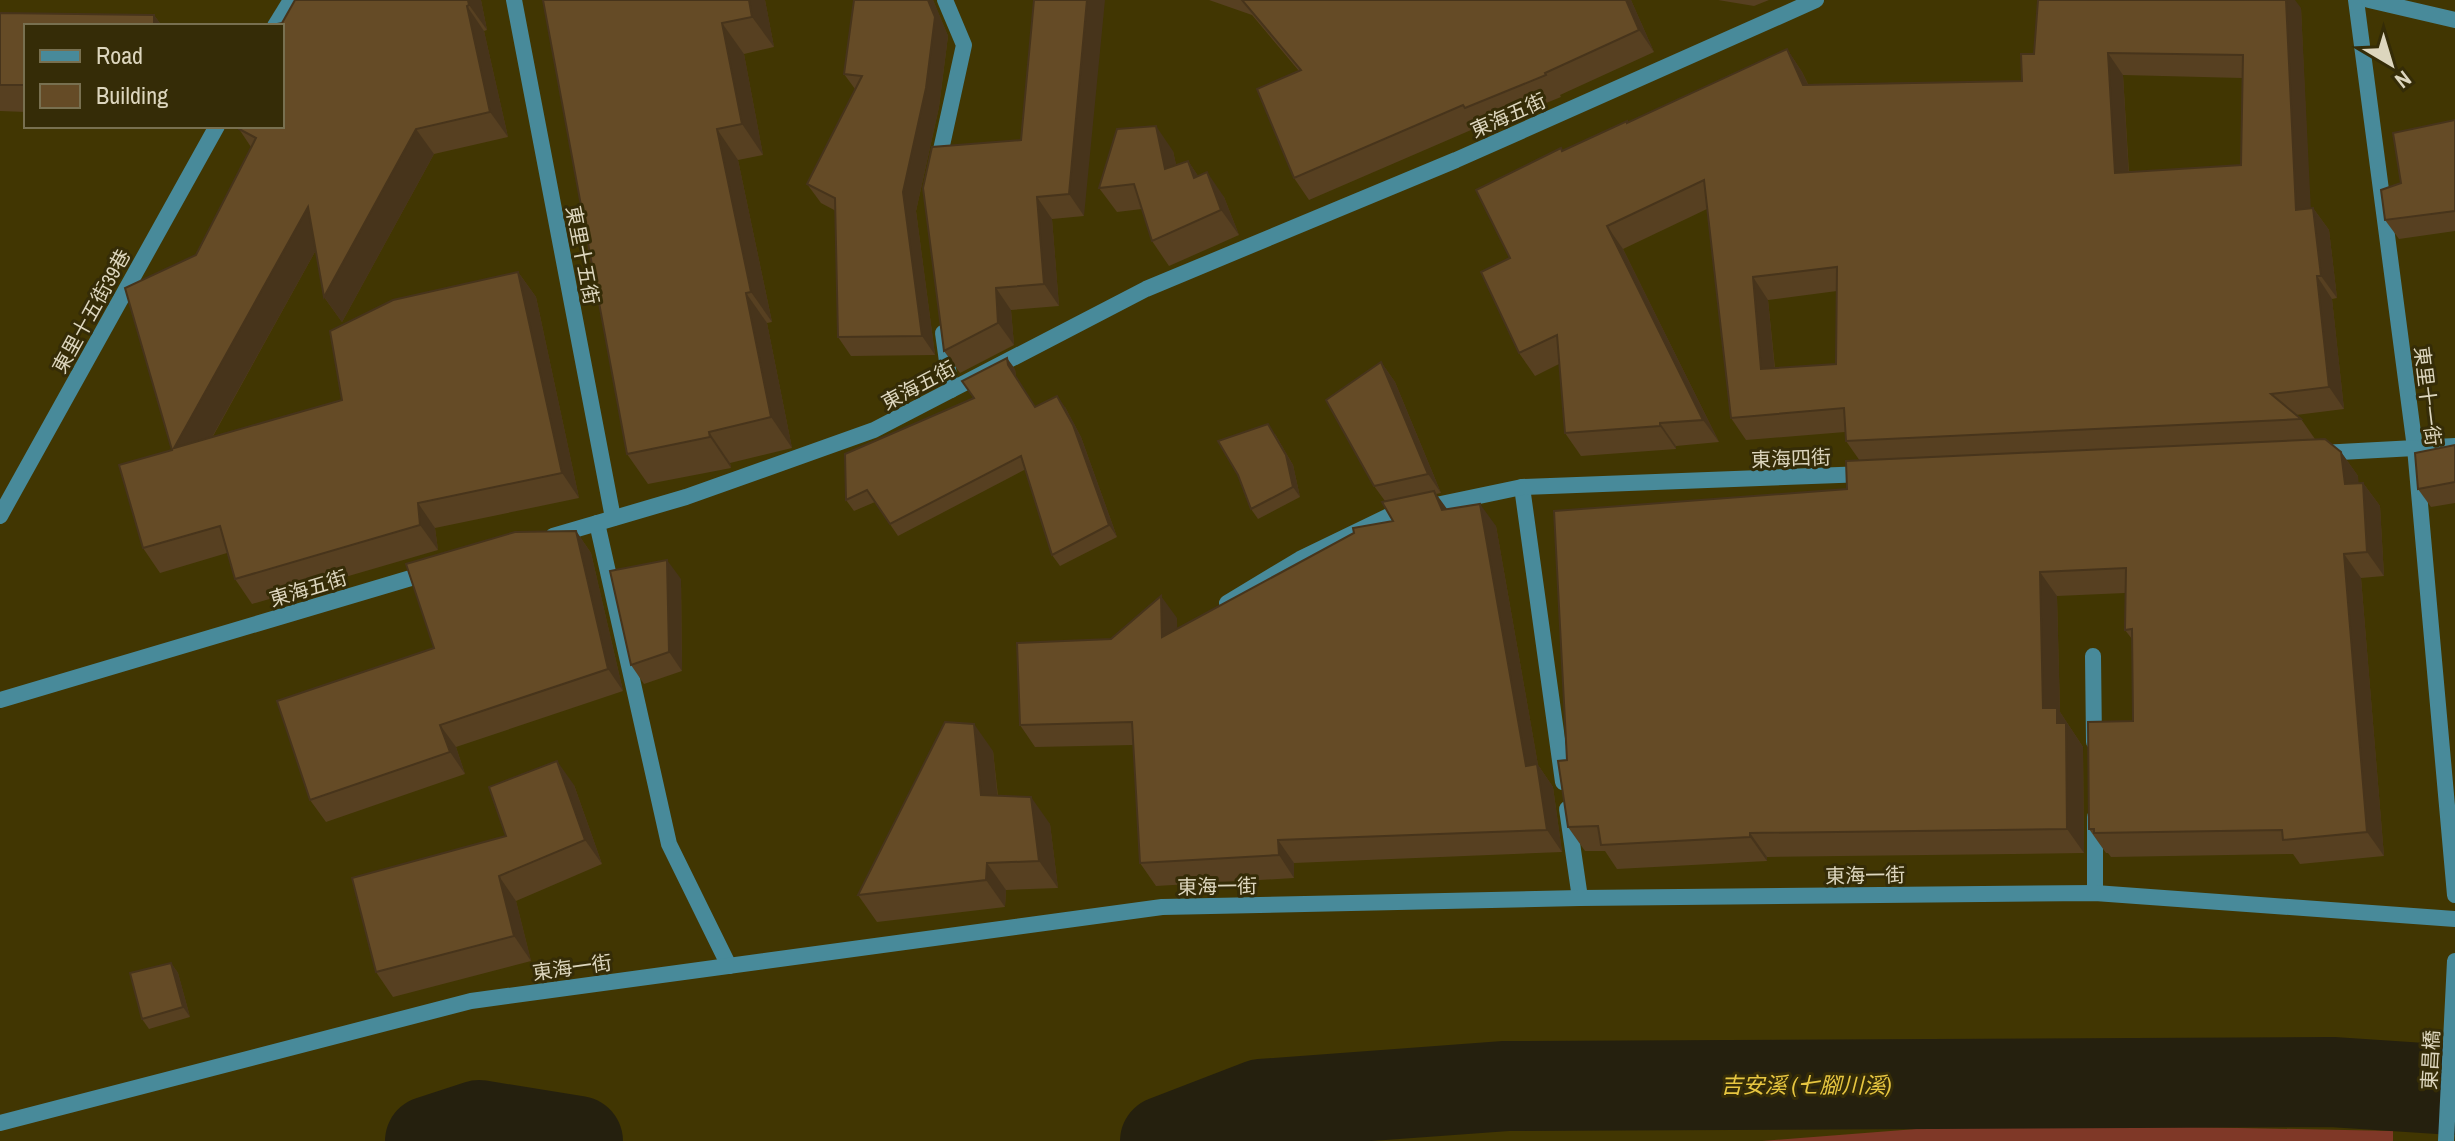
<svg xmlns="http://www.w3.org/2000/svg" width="2455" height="1141" font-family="'Archivo Narrow','Noto Sans TC',sans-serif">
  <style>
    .green { fill: #7f3827 }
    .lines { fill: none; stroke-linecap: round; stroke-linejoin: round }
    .river { stroke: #25200e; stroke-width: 90 }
    .service { stroke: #488a9a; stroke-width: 16 }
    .minor { stroke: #488a9a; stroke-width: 16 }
    .tertiary { stroke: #488a9a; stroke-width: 16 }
    .wall { fill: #574021; fill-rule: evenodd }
    .shaded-wall { fill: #47341b }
    .building { fill: #654b26; stroke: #47341b; stroke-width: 2; fill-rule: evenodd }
    .labels { text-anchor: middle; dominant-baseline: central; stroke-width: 6; stroke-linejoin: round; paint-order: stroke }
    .street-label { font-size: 20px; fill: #ddd6be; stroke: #352c07 }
    .water-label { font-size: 22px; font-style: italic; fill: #e7c641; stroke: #352c07 }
  </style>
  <rect width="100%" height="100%" fill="#413602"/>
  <path class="green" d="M 1993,1123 L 2393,1131 L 2393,1141 L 1762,1141 Z"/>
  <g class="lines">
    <g class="river">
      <path d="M 430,1141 L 479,1125 L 578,1141"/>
      <path d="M 1165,1141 L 1261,1104 L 1506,1086 L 2332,1082 L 2455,1090"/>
    </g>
    <g class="service">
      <path d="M 937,168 L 964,45 L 945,0"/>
      <path d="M 943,333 L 951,390"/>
      <path d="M 2415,448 L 2455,446"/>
      <path d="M 597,523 L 669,844 L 729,966"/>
      <path d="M 2093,656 L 2094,742"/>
      <path d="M 2095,817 L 2095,893"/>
    </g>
    <g class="minor">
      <path d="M 514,0 L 613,518"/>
      <path d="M 2356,0 L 2415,448 L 2455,895"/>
      <path d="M 275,26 L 291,0"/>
      <path d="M 2321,453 L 2415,448"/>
      <path d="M 1522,487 L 1563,782"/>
      <path d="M 0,516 L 217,126"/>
      <path d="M 553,536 L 686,497 L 874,430 L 1146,289 L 1456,160 L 1816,0"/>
      <path d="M 1227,603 L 1300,559 L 1393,514 L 1522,487 L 1866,474"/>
      <path d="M 0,700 L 431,572"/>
      <path d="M 1567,809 L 1580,898"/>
      <path d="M 0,1123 L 471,1001 L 1162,907 L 1580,898 L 2095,893 L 2455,919"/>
      <path d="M 2446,1141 L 2455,961"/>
    </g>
    <path class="tertiary" d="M 2369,0 L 2455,20"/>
  </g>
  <g class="wall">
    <path d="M 295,0 L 481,0 L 487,30 L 484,31 L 508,137 L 434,154 L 342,322 L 324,297 L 316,250 L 212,438 L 342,400 L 518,272 L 536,297 L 579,498 L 435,528 L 438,550 L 252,604 L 235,579 L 227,553 L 160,573 L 143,548 L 172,450 L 196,255 L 251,147 L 239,129 L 282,126 Z"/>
    <path d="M 543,0 L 765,0 L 774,47 L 744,54 L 763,155 L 738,160 L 772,322 L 767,323 L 792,448 L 730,463 L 731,468 L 648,484 L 627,454 Z"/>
    <path d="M 854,0 L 933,0 L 948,36 L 939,107 L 916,211 L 935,355 L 851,356 L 838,337 L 836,211 L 821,203 L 807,184 L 855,89 L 844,74 Z"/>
    <path d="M 1034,0 L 1084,216 L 1052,219 L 1059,306 L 1011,310 L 1014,345 L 960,373 L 944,351 L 1021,140 Z"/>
    <path d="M 1209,0 L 1631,0 L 1654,52 L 1560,95 L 1561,97 L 1480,130 L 1478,127 L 1309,200 L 1294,178 L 1299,71 L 1252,15 Z"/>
    <path d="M 1718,0 L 1769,0 L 1754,6 Z"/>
    <path d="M 2301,8 L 2310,208 L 2313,208 L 2329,230 L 2337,298 L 2332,299 L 2344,409 L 2296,415 L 2301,419 L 2315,439 L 2341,452 L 2358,476 L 2358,483 L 2363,483 L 2380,506 L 2384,576 L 2361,578 L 2384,856 L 2300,864 L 2293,854 L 2111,857 L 2108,853 L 2106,853 L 2089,829 L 2133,721 L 2132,639 L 2125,630 L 2125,593 L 2057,596 L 2060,712 L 2083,747 L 2084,853 L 1767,857 L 1767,861 L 1617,869 L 1605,851 L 1585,851 L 1568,827 L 1567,760 L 1847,489 L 1860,461 L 1846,441 L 1845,432 L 1746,440 L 1731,418 L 1707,209 L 1623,249 L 1719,442 L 1676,446 L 1676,449 L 1581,456 L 1565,433 L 1559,364 L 1535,376 L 1519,353 L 1510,258 L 1563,151 L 1627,121 L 1628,123 L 1787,49 L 1802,72 L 1808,84 L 2022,81 L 2034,54 ZM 2123,75 L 2242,78 L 2241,165 L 2129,172 ZM 1837,291 L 1836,364 L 1775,368 L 1768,300 Z"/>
    <path d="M 0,13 L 154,15 L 162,26 L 26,26 L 26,112 L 0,111 Z"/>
    <path d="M 2455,120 L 2455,231 L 2399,239 L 2385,220 L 2401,183 Z"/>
    <path d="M 1173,151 L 1176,165 L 1188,161 L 1198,176 L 1224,197 L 1239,235 L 1169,266 L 1152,241 L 1142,209 L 1117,212 L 1099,188 Z"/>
    <path d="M 1381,362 L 1395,382 L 1441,493 L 1436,494 L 1447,510 L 1496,526 L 1538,765 L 1553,787 L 1562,852 L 1294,863 L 1294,878 L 1156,886 L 1140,863 L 1133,745 L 1035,747 L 1020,725 L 1111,639 L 1177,618 L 1177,629 L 1393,521 L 1385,501 L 1374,486 Z"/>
    <path d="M 1015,369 L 1016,377 L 1035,407 L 1065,407 L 1081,437 L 1117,537 L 1060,566 L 1052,555 L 1026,469 L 898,536 L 875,502 L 854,511 L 846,500 L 974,398 Z"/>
    <path d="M 1275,434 L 1293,465 L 1300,497 L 1258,519 L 1251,509 Z"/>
    <path d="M 2455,445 L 2455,503 L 2431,507 L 2418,489 Z"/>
    <path d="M 576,531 L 591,553 L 623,691 L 456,747 L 465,774 L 326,822 L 310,800 L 434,648 Z"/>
    <path d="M 681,579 L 682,671 L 644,684 L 631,665 Z"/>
    <path d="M 993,751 L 998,796 L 1050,824 L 1058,888 L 1006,890 L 1005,907 L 877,922 L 858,895 Z"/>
    <path d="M 574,785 L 602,864 L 516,901 L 531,961 L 393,997 L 376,972 L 506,836 Z"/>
    <path d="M 171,963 L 178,973 L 190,1017 L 149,1029 L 142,1019 Z"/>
  </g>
  <g class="shaded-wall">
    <path d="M 468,0 L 481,0 L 487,30 L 469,5 Z"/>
    <path d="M 749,0 L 765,0 L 774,47 L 752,17 Z"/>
    <path d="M 928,0 L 933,0 L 934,2 L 948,36 L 939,107 L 916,211 L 935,355 L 922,336 L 903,192 Z"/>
    <path d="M 1087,0 L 1105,0 L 1084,216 L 1069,194 Z"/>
    <path d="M 1626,0 L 1631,0 L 1654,52 L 1639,30 Z"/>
    <path d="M 2286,0 L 2295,0 L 2301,8 L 2312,232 L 2296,210 Z"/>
    <path d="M 467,6 L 484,31 L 508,137 L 490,112 Z"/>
    <path d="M 154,15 L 162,26 L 154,26 Z"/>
    <path d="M 722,23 L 744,54 L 763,155 L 742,124 Z"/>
    <path d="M 1787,49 L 1802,72 L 1819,107 L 1803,85 Z"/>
    <path d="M 2108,53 L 2123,75 L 2130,195 L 2115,173 Z"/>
    <path d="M 1156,126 L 1173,151 L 1183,194 L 1165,169 Z"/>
    <path d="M 416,129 L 434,154 L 342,322 L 324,297 Z"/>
    <path d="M 717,129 L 738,160 L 772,322 L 751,292 Z"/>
    <path d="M 1188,161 L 1205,186 L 1194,178 Z"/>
    <path d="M 1207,172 L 1224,197 L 1239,235 L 1221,210 Z"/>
    <path d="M 1037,197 L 1052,219 L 1059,306 L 1044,284 Z"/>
    <path d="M 308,207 L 326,232 L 192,473 L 174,448 Z"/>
    <path d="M 2313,208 L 2329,230 L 2337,298 L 2321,276 Z"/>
    <path d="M 1607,226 L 1623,249 L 1719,442 L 1703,420 Z"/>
    <path d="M 518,272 L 536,297 L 579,498 L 562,473 Z"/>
    <path d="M 2317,276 L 2332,299 L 2344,409 L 2329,387 Z"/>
    <path d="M 1753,277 L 1768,300 L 1777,392 L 1761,369 Z"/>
    <path d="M 996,288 L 1011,310 L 1014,345 L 998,323 Z"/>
    <path d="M 746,293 L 767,323 L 792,448 L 771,417 Z"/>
    <path d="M 1007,358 L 1015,369 L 1016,377 L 1043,418 L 1008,365 Z"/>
    <path d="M 1381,362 L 1395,382 L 1441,493 L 1428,474 Z"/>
    <path d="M 1057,396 L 1065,407 L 1081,437 L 1117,537 L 1109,525 Z"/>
    <path d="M 1660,423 L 1676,446 L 1676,449 L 1660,426 Z"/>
    <path d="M 1268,424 L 1293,465 L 1300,497 L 1293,487 Z"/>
    <path d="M 709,432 L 730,463 L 731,468 L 710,437 Z"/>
    <path d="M 2341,452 L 2358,476 L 2361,508 L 2345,484 Z"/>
    <path d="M 2363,483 L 2380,506 L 2384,576 L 2367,552 Z"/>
    <path d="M 1434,491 L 1450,513 L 1442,510 Z"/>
    <path d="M 418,503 L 435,528 L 438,550 L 420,525 Z"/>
    <path d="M 1480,504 L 1496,526 L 1538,765 L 1553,787 L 1562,852 L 1547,830 L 1526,766 Z"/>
    <path d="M 576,531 L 591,553 L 623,691 L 608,669 Z"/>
    <path d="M 2344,554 L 2361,578 L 2384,856 L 2367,832 Z"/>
    <path d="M 667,560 L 681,579 L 682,671 L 669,652 Z"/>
    <path d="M 2040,572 L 2057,596 L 2060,712 L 2083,747 L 2084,853 L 2067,829 L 2043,708 Z"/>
    <path d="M 1161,596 L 1177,618 L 1178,660 L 1162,637 Z"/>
    <path d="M 974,724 L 993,751 L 1000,822 L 981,795 Z"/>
    <path d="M 440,725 L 456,747 L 465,774 L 450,752 Z"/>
    <path d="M 557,761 L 574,785 L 602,864 L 585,840 Z"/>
    <path d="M 1031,797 L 1050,824 L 1058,888 L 1039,861 Z"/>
    <path d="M 1750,833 L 1767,857 L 1767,861 L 1750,837 Z"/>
    <path d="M 1278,840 L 1294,863 L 1294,878 L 1279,855 Z"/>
    <path d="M 987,863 L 1006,890 L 1005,907 L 986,880 Z"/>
    <path d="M 499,876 L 516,901 L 531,961 L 514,936 Z"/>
    <path d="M 171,963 L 178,973 L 190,1017 L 183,1007 Z"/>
  </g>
  <g class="building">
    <path d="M 295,0 L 468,0 L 469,5 L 467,6 L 490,112 L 416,129 L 324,297 L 308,207 L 174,448 L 342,400 L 330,331 L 393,300 L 518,272 L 562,473 L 418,503 L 420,525 L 235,579 L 220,526 L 143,548 L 119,465 L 172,450 L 125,288 L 196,255 L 256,138 L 239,129 L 240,126 L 282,126 L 282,26 L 272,26 L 272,25 L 282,23 Z"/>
    <path d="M 543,0 L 749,0 L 752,17 L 722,23 L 742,124 L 717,129 L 751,292 L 746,293 L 771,417 L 709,432 L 710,437 L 627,454 Z"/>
    <path d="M 854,0 L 928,0 L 935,17 L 926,88 L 903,192 L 922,336 L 838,337 L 835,198 L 807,184 L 862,76 L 844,74 Z"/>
    <path d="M 1034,0 L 1087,0 L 1069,194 L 1037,197 L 1044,284 L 996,288 L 998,323 L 944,351 L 923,188 L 932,147 L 1021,140 Z"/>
    <path d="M 1242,0 L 1626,0 L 1639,30 L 1545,73 L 1546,75 L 1465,108 L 1463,105 L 1294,178 L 1257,89 L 1301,70 Z"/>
    <path d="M 2038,0 L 2286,0 L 2296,210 L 2313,208 L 2321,276 L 2317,276 L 2329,387 L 2271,394 L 2301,419 L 1846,441 L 1844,408 L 1731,418 L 1704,180 L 1607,226 L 1703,420 L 1660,423 L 1660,426 L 1565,433 L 1557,335 L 1519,353 L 1481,272 L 1510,258 L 1476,190 L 1561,148 L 1562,151 L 1627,121 L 1627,123 L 1787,49 L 1803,85 L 2022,81 L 2021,54 L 2034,54 ZM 2108,53 L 2243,55 L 2241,165 L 2115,173 ZM 1837,267 L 1836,364 L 1761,369 L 1753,277 Z"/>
    <path d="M 0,13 L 154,15 L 154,26 L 26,26 L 26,85 L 0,85 Z"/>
    <path d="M 2455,120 L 2455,211 L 2385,220 L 2381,190 L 2401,183 L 2393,133 Z"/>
    <path d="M 1156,126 L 1165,169 L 1188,161 L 1194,178 L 1207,172 L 1221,210 L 1152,241 L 1134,184 L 1099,188 L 1117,129 Z"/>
    <path d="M 1007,358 L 1008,365 L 1035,407 L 1057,396 L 1073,425 L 1109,525 L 1052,555 L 1021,456 L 890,524 L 867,490 L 846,500 L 845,454 L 974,398 L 962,381 Z"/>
    <path d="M 1381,362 L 1428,474 L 1374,486 L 1326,400 Z"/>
    <path d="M 1268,424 L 1286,455 L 1293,487 L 1251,509 L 1238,475 L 1218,441 Z"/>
    <path d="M 2325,439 L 2341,452 L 2345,484 L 2363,483 L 2367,552 L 2344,554 L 2367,832 L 2283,840 L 2282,830 L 2094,833 L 2094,829 L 2089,829 L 2088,722 L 2133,721 L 2132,629 L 2125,630 L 2126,568 L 2040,572 L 2043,708 L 2057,708 L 2057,723 L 2066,723 L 2067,829 L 1750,833 L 1750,837 L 1601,845 L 1598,826 L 1568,827 L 1558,761 L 1567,760 L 1554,511 L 1847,489 L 1846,461 Z"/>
    <path d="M 2455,445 L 2455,482 L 2418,489 L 2415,453 Z"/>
    <path d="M 1434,491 L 1442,510 L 1480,504 L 1526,766 L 1537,764 L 1547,830 L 1278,840 L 1279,855 L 1140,863 L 1132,722 L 1020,725 L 1017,643 L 1111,639 L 1161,596 L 1162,637 L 1354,533 L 1353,528 L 1393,521 L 1382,502 Z"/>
    <path d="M 576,531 L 608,669 L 440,725 L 450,752 L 310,800 L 277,701 L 434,648 L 406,564 L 515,532 Z"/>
    <path d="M 667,560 L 669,652 L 631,665 L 610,571 Z"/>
    <path d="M 945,722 L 974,724 L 981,795 L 1031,797 L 1039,861 L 987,863 L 986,880 L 858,895 Z"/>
    <path d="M 557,761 L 585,840 L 499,876 L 514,936 L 376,972 L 352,878 L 506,836 L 489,787 Z"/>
    <path d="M 171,963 L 183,1007 L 142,1019 L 130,973 Z"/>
  </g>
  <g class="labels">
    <g class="street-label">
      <text transform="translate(1508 115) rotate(-24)">東海五街</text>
      <text transform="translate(583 255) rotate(79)">東里十五街</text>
      <text transform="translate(91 311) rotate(-61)">東里十五街39巷</text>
      <text transform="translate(918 385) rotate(-28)">東海五街</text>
      <text transform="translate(2428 396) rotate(83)">東里十一街</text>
      <text transform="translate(1791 458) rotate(-2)">東海四街</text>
      <text transform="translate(308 588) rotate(-17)">東海五街</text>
      <text transform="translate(1865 875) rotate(-1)">東海一街</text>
      <text transform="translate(1217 886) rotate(-1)">東海一街</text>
      <text transform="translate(572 967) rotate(-8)">東海一街</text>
      <text transform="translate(2430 1060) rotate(-87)">東昌橋</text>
    </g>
    <g class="water-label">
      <text x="1806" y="1085">吉安溪 (七腳川溪)</text>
    </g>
  </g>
  <rect x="24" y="24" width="260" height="104" fill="#352c07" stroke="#787050" stroke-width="2"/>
  <rect x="40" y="50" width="40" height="12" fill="#488a9a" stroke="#787050" stroke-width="2"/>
  <text x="96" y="64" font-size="24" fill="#ddd6be">Road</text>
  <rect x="40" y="84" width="40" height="24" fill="#654b26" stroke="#787050" stroke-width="2"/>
  <text x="96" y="104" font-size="24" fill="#ddd6be">Building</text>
  <g transform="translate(2391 64) rotate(142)" stroke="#352c07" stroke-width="6" paint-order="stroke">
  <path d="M0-6L14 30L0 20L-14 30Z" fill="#ddd6be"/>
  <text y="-12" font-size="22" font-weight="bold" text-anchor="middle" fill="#ddd6be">N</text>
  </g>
</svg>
